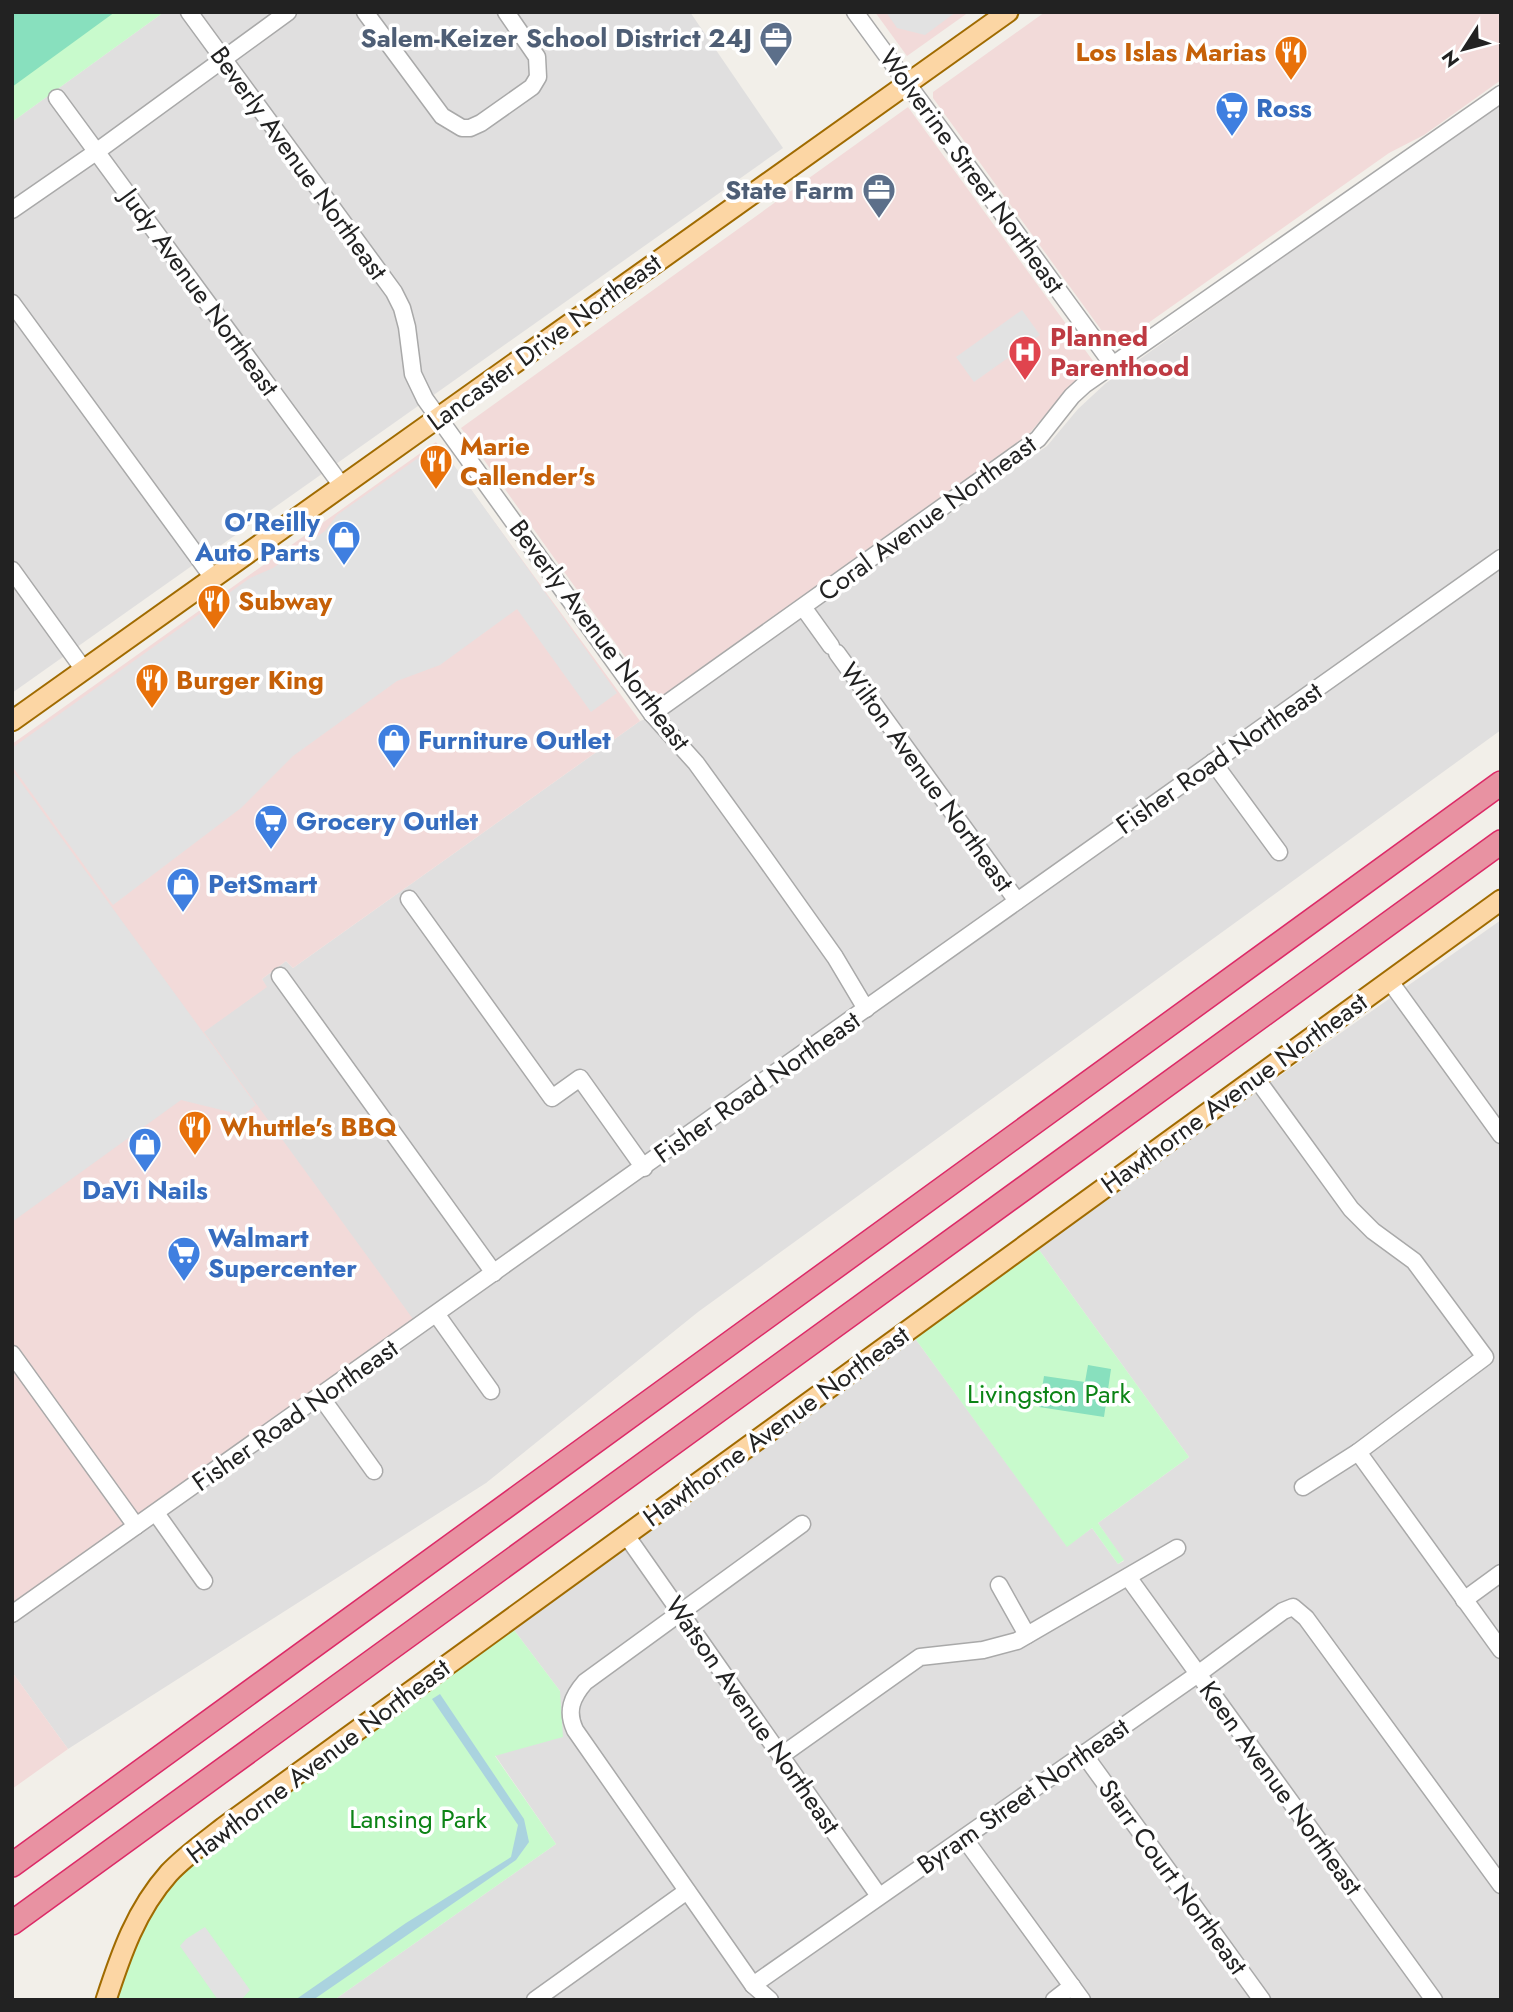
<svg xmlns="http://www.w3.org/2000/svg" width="1513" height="2012" font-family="Jost,sans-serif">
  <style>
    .residential { fill: #e0dfdf }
    .commercial { fill: #f2dad9 }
    .park { fill: #c8facc }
    .pitch { fill: #88e0be }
    .parking { fill: #e2e2e2 }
    .water { fill: #aad3df }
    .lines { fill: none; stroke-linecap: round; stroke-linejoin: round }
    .minor-casing { stroke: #a9a9a9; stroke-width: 19 }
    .major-casing { stroke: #a06b00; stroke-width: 23 }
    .highway-casing { stroke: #dc2a67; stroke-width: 26 }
    .minor { stroke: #fff; stroke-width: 16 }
    .major { stroke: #fcd6a4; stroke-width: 19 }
    .highway { stroke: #e892a2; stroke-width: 23 }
    .labels { text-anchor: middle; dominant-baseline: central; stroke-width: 7; stroke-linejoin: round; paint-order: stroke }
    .service-label { font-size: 26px; font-weight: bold; fill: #4e5e75; stroke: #fff; text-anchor: end }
    .food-label { font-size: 26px; font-weight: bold; fill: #c56008; stroke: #fff; text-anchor: start }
    .shop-label { font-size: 26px; font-weight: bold; fill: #366cbe; stroke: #fff; text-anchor: start }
    .street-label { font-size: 26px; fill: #222; stroke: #fff }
    .health-label { font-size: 26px; font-weight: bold; fill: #be3a42; stroke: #fff; text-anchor: start }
    .park-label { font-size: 26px; fill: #0c8416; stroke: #fff }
  </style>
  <rect width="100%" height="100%" fill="#f2efe9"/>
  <g class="residential">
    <path d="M 164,12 L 690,12 L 783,148 L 12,693 L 12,122 Z"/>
    <path d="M 1501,103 L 1501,730 L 698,1312 L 486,1483 L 68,1749 L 12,1672 L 12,1605 L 203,1032 L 266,987 L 262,979 L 286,961 L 293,968 L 640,721 L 666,712 L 1047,446 L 1078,409 L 1106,383 Z"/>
    <path d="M 1501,920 L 1501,2000 L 334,2000 L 556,1844 L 495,1755 L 560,1691 L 514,1630 L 914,1337 L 1067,1546 L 1092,1528 L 1118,1564 L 1124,1561 L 1098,1523 L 1189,1457 L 1037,1247 Z"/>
  </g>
  <g class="commercial">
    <path d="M 875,12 L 969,12 L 907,56 Z"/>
    <path d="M 1045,12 L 1501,12 L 1501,80 L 1424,135 L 1389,153 L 1117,345 L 1110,342 L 933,98 L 933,92 Z"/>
    <path d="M 908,107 L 1096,365 L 1067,389 L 1029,434 L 656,700 L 461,428 Z"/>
    <path d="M 436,442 L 640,721 L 293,968 L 286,961 L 262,979 L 267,987 L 204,1032 L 413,1319 L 12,1605 L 12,744 Z"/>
    <path d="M 12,1672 L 68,1749 L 12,1789 Z"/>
  </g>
  <g class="park">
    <path d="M 12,12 L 164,12 L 12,122 Z"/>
    <path d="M 1037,1247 L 1189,1457 L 1098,1523 L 1124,1560 L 1118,1564 L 1092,1528 L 1067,1547 L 914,1337 Z"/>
    <path d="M 514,1630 L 560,1691 L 563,1737 L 495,1756 L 556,1844 L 334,2000 L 113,2000 L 126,1958 L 164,1890 L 246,1820 Z"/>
  </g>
  <g class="pitch">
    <path d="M 12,12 L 115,12 L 12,87 Z"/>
    <path d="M 1088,1365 L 1111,1369 L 1104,1417 L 1039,1407 L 1044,1376 L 1085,1382 Z"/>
  </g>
  <g class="parking">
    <path d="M 886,12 L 956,12 L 925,35 L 897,28 Z"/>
    <path d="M 1022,310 L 1040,335 L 974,382 L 956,357 Z"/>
    <path d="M 438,448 L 443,450 L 617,693 L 591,712 L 517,609 L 440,665 L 397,681 L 293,756 L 241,808 L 113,905 L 12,766 L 12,748 L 250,578 L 273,568 L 325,531 L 337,515 L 431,449 Z"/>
    <path d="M 12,770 L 256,1105 L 236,1121 L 230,1112 L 181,1100 L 12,1222 Z"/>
    <path d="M 205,1927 L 250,1990 L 241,2000 L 218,2000 L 180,1946 L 186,1939 Z"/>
  </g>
  <path class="water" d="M 440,1694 L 524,1819 L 529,1842 L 516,1860 L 313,2000 L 295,2000 L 406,1923 L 511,1857 L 518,1825 L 432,1699 Z"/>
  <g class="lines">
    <defs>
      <g id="minor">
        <path d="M 189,12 L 394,292 L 402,308 L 407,327 L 413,374 L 425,399 L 652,714 L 696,763 L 764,857 L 835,957 L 866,1009"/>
        <path d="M 365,12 L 442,116 L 462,128 L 470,128 L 481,123 L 532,87 L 538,77 L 537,57 L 506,12"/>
        <path d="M 855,12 L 1113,365"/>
        <path d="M 57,98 L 342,486"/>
        <path d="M 12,210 L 96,152 L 288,12"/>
        <path d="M 12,303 L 213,578"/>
        <path d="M 12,570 L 84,670"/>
        <path d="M 803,607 L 831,646"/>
        <path d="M 837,653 L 1017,901"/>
        <path d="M 652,714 L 1038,439 L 1072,396 L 1084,385 L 1501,94"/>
        <path d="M 1213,762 L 1279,852"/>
        <path d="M 409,899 L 552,1098 L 580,1078 L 644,1168"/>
        <path d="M 280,976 L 494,1273"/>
        <path d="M 1389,980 L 1501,1135"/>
        <path d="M 1256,1078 L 1351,1209 L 1373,1231 L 1414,1261 L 1485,1357 L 1358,1452 L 1303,1487"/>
        <path d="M 437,1315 L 491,1391"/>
        <path d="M 12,1354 L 136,1526"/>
        <path d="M 321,1397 L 374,1471"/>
        <path d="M 1358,1452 L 1501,1650"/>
        <path d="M 156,1513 L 204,1581"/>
        <path d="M 626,1535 L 879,1896"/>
        <path d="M 1128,1577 L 1434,2000"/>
        <path d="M 999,1585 L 1027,1635"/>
        <path d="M 1464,1600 L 1501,1573"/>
        <path d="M 12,1614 L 1501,558"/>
        <path d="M 1083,1753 L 1262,2000"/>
        <path d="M 782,1755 L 920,1657 L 983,1650 L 1017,1641 L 1177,1548"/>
        <path d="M 964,1838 L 1082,2000"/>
        <path d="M 753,1985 L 1198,1674 L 1283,1611 L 1293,1607 L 1306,1618 L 1501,1885"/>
        <path d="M 535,2000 L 687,1891"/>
        <path d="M 770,2000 L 753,1985 L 575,1730 C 566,1711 572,1697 585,1682 L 802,1524"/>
        <path d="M 1054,2000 L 1072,1986"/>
      </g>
      <g id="major">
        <path d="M 12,721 L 1008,12"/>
        <path d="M 106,2000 C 121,1954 136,1910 169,1873 C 185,1856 205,1842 224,1827 L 1501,900"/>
      </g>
      <g id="highway">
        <path d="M 12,1865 L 1501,783"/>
        <path d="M 12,1923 L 1501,842"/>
      </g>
    </defs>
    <use href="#minor" class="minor-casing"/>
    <use href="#major" class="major-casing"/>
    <use href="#highway" class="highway-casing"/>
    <use href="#minor" class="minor"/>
    <use href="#major" class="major"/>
    <use href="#highway" class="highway"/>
  </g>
  <defs>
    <symbol id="office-pin" viewBox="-11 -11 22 30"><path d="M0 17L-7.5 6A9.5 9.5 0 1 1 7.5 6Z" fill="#5c6f8a" stroke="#fff"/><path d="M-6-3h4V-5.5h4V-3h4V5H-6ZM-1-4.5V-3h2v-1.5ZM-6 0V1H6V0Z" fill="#fff"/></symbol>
    <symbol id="restaurant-pin" viewBox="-11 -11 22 30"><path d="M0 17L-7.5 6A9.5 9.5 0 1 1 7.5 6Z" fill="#e8710a" stroke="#fff"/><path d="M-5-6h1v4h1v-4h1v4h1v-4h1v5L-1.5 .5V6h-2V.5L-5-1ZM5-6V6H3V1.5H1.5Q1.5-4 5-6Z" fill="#fff"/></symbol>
    <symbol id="supermarket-pin" viewBox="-11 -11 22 30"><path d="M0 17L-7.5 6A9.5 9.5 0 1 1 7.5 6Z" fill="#3f7fe0" stroke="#fff"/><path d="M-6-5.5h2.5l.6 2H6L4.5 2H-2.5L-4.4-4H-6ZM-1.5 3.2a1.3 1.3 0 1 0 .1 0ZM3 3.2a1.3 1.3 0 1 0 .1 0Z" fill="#fff"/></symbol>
    <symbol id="hospital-pin" viewBox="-11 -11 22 30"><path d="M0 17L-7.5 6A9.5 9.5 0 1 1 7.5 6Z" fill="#e0444e" stroke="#fff"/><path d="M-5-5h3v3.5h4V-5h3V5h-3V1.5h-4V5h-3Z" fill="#fff"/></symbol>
    <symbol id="shop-pin" viewBox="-11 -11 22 30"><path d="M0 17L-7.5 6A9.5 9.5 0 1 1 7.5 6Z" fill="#3f7fe0" stroke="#fff"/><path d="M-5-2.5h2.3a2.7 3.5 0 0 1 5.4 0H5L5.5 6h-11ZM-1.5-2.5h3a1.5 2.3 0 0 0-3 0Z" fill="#fff"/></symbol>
  </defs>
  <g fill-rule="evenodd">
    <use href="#office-pin" x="757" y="19" width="38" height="52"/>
    <use href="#restaurant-pin" x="1272" y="33" width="38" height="52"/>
    <use href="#supermarket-pin" x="1213" y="89" width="38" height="52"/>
    <use href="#office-pin" x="860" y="171" width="38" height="52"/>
    <use href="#hospital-pin" x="1006" y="333" width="38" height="52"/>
    <use href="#restaurant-pin" x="417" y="442" width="38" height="52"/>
    <use href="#shop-pin" x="325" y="518" width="38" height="52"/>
    <use href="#restaurant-pin" x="195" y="582" width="38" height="52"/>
    <use href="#restaurant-pin" x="133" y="661" width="38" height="52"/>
    <use href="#shop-pin" x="375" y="721" width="38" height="52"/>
    <use href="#supermarket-pin" x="252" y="802" width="38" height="52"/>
    <use href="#shop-pin" x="164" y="865" width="38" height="52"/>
    <use href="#restaurant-pin" x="176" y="1108" width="38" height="52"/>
    <use href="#shop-pin" x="126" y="1125" width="38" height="52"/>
    <use href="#supermarket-pin" x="165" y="1234" width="38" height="52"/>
  </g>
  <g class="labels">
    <g class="service-label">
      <text x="752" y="38">Salem-Keizer School District 24J</text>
      <text x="854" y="190">State Farm</text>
    </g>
    <g class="food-label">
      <text x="1266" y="52" text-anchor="end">Los Islas Marias</text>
      <text x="460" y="446">Marie<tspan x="460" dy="30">Callender's</tspan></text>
      <text x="238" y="601">Subway</text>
      <text x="176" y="680">Burger King</text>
      <text x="220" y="1127">Whuttle's BBQ</text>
    </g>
    <g class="shop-label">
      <text x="1256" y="108">Ross</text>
      <text x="320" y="522" text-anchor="end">O'Reilly<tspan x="320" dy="30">Auto Parts</tspan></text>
      <text x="418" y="740">Furniture Outlet</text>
      <text x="296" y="821">Grocery Outlet</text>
      <text x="208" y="884">PetSmart</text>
      <text x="145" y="1190" text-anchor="middle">DaVi Nails</text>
      <text x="208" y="1238">Walmart<tspan x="208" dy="30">Supercenter</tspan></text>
    </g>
    <g class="street-label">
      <text transform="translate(299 163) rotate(54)">Beverly Avenue Northeast</text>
      <text transform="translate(972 171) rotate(54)">Wolverine Street Northeast</text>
      <text transform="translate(200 292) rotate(54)">Judy Avenue Northeast</text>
      <text transform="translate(544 342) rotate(-36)">Lancaster Drive Northeast</text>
      <text transform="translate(927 518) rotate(-36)">Coral Avenue Northeast</text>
      <text transform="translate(600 635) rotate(53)">Beverly Avenue Northeast</text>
      <text transform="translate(1219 758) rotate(-35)">Fisher Road Northeast</text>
      <text transform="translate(927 777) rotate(54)">Wilton Avenue Northeast</text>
      <text transform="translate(757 1087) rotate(-35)">Fisher Road Northeast</text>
      <text transform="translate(1234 1093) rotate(-36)">Hawthorne Avenue Northeast</text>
      <text transform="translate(295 1415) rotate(-35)">Fisher Road Northeast</text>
      <text transform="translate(776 1426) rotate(-36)">Hawthorne Avenue Northeast</text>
      <text transform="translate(753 1715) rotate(55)">Watson Avenue Northeast</text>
      <text transform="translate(318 1761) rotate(-37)">Hawthorne Avenue Northeast</text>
      <text transform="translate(1281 1788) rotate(54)">Keen Avenue Northeast</text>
      <text transform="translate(1023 1796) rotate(-35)">Byram Street Northeast</text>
      <text transform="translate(1173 1877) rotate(54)">Starr Court Northeast</text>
    </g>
    <g class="health-label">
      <text x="1050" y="337">Planned<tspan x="1050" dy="30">Parenthood</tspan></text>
    </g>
    <g class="park-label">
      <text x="1049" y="1394">Livingston Park</text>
      <text x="418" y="1819">Lansing Park</text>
    </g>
  </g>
  <rect width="1513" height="2012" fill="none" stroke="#222222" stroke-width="28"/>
  <g transform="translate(1464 49) rotate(234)" stroke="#ffffff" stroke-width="5" paint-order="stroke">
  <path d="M0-5L12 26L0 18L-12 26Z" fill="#222222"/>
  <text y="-10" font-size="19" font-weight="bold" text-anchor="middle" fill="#222222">N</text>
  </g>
</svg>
